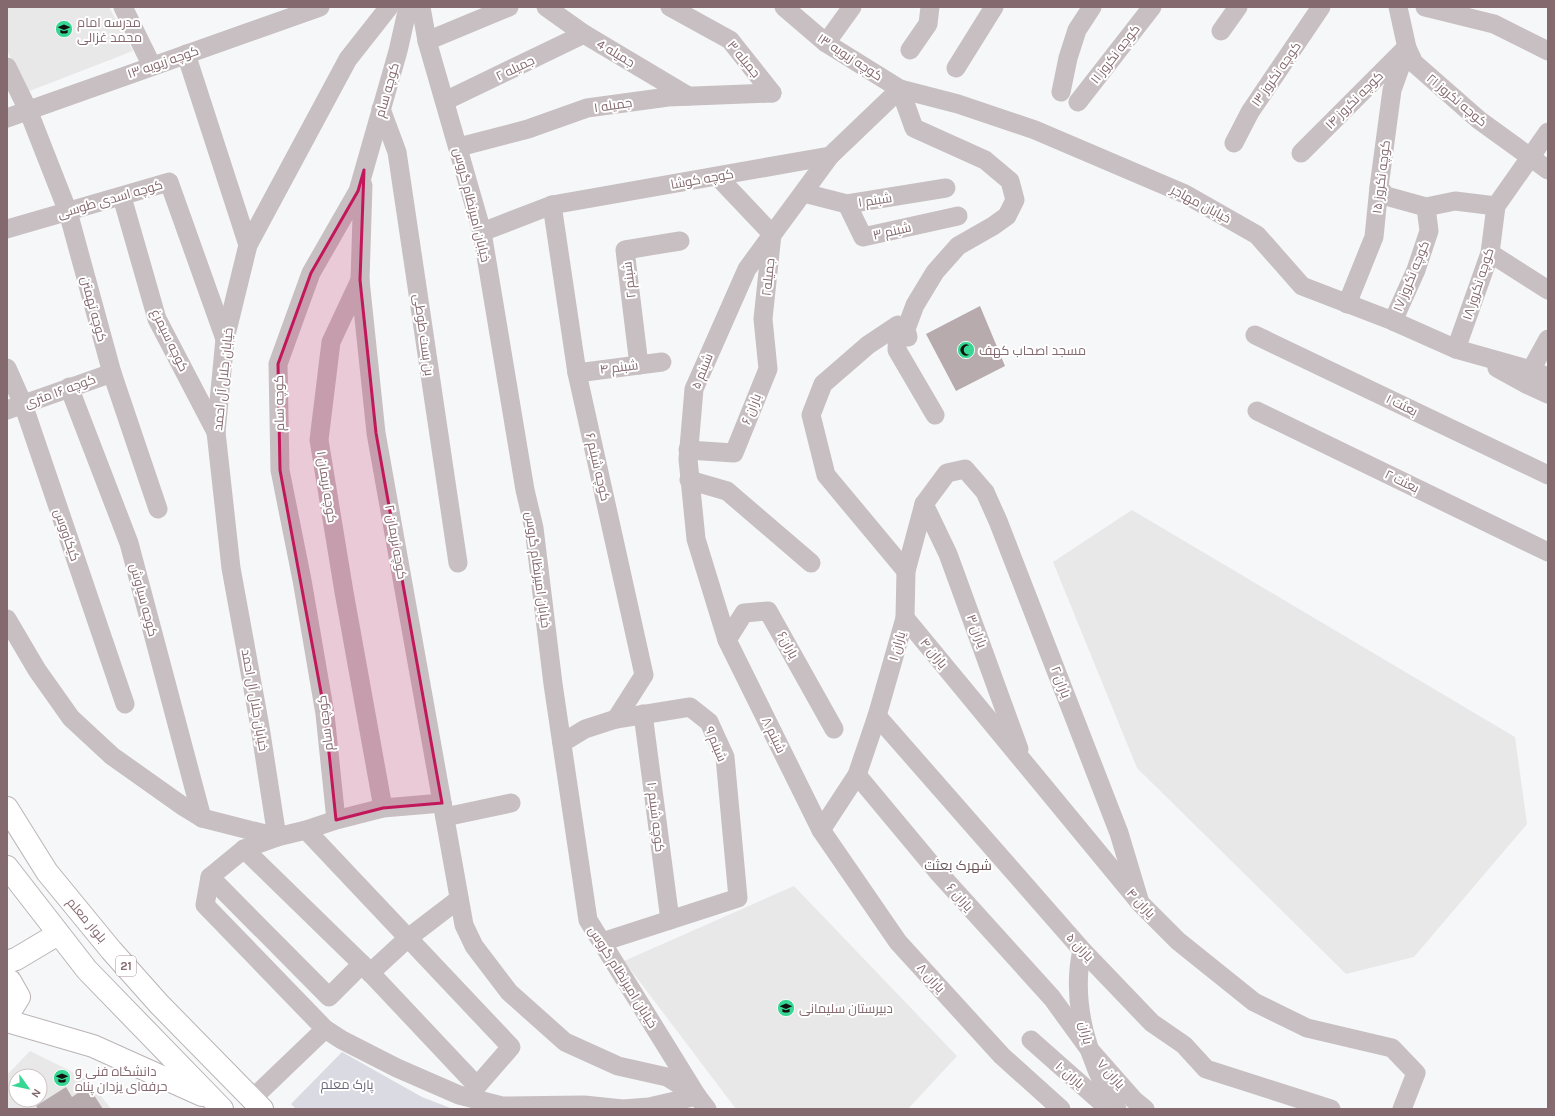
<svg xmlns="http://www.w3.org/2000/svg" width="1555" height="1116" font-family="Karla,Cairo,sans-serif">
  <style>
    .built { fill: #e9e8e9; fill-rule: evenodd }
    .green { fill: #dadbe2 }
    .building { fill: #b8abae }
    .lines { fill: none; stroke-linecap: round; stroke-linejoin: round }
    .major-casing { stroke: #bbb3b5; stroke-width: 24 }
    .minor { stroke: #c7bfc1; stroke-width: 19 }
    .major { stroke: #fff; stroke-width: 22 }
    .marked { fill: #c2185b; fill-opacity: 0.2; stroke: #c2185b; stroke-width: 3; stroke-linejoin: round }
    .labels { text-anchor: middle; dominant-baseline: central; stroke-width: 4; stroke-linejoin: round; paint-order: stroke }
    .shield { fill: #fff; stroke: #a9969a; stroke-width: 1 }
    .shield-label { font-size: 12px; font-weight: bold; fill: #84696f }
    .poi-label { font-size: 13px; fill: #84696f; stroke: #fff; text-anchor: start }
    .street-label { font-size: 13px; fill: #84696f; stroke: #fff }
    .park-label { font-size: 13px; fill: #6b687c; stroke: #fff }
    .neighbourhood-label { font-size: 14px; fill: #6a575b; stroke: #fff }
  </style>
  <rect width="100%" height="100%" fill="#f6f7f8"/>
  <g class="built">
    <path d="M 7,7 L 109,7 L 133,51 L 27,92 L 7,50 Z"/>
    <path d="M 1132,510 L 1515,737 L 1527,824 L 1414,957 L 1346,974 L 1137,768 L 1053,562 Z"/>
    <path d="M 794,886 L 957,1056 L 908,1109 L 736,1109 L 624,961 Z"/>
    <path d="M 30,1051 L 89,1080 L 111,1109 L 7,1109 L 7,1075 ZM 16,1076 L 40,1076 L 40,1100 L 16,1100 Z"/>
  </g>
  <path class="green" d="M 342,1052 L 422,1097 L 453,1109 L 296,1109 L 291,1104 Z"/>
  <g class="building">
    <path d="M 980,306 L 1005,366 L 956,391 L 926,334 Z"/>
    <path d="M 88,1086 L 103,1109 L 38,1109 L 36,1106 L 66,1087 L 72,1097 Z"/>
  </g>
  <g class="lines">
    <defs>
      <g id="major">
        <path d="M 7,808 L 47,872 L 111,950 L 159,1004 L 262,1109"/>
        <path d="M 7,867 L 87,970 L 222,1109"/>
        <path d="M 7,962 L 16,959 L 58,934"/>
        <path d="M 7,980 L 10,981 L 19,997 L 11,1010 L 7,1011"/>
        <path d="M 7,1021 L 93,1046 L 202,1095"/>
      </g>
    </defs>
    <use href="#major" class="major-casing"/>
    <g class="minor">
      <path d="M 123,7 L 152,66"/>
      <path d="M 421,7 L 427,41 L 482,232 L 525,490 L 534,528 L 553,684 L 588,920 L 697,1096 L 707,1109"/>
      <path d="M 546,7 L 584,34 L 688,96"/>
      <path d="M 670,7 L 730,40 L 772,93"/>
      <path d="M 784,7 L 826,43 L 900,89 L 958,104 L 1035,130 L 1185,194 L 1257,235 L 1302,286 L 1393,321 L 1456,349 L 1531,370 L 1548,377"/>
      <path d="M 1398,7 L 1407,48 L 1414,63 L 1479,120 L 1548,170"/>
      <path d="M 1425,7 L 1494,24 L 1548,51"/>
      <path d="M 1221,31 L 1238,7"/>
      <path d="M 427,41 L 509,7"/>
      <path d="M 826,43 L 852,7"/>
      <path d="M 910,50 L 928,24 L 930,7"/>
      <path d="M 186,54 L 248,245"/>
      <path d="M 7,67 L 28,110 L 68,212 L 112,373 L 158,509"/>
      <path d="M 956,68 L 994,7"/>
      <path d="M 900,89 L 914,128 L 985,160 L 1010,181 L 1015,200 L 1007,216 L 993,226 L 958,246 L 935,272 L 915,305 L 906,329 L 908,337"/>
      <path d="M 1061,92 L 1068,58 L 1077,30 L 1092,7"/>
      <path d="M 445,101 L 584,34"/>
      <path d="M 1078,102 L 1152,7"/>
      <path d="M 381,109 L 397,152 L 458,563"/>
      <path d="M 7,118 L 320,7"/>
      <path d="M 1234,143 L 1250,112 L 1321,7"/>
      <path d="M 459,147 L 528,129 L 587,108 L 668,97 L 772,93"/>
      <path d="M 1301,153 L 1403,51"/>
      <path d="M 830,156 L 747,269 L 694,389 L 688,459 L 696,539 L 727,640 L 821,830 L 898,942 L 1002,1056 L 1061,1109"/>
      <path d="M 363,185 L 360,280 L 331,342 L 319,440 L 344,592 L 383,808"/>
      <path d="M 1379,187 L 1386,196 L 1426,207 L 1455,201 L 1496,206"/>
      <path d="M 804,193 L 847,204 L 946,188"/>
      <path d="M 122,197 L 157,319 L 216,432"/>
      <path d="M 847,204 L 863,237 L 958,216"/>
      <path d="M 552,205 L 577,373 L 644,675 L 616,719"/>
      <path d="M 7,229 L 169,182 L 225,339"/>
      <path d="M 482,232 L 552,205 L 830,156 L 900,89"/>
      <path d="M 1490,253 L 1548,290"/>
      <path d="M 360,280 L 376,433 L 464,925 L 474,946 L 509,992 L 565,1042 L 618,1066 L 667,1077 L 693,1093"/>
      <path d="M 1347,304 L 1374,237 L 1379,187 L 1392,90 L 1407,48"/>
      <path d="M 1393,321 L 1416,270 L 1429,231 L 1426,207"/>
      <path d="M 1255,335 L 1548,475"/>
      <path d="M 1456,349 L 1490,253 L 1496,206 L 1548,132"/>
      <path d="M 639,365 L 625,250 L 680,241"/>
      <path d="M 7,368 L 23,404 L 125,704"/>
      <path d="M 1497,368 L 1526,384 L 1548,394"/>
      <path d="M 1531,370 L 1548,339"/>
      <path d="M 577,373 L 662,362"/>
      <path d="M 69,387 L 129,543 L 202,818"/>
      <path d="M 7,410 L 112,373"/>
      <path d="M 1257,411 L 1548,552"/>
      <path d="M 688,450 L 734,453 L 768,369 L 763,319 L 772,234 L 718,177"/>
      <path d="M 689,480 L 727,491 L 811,563"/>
      <path d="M 924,504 L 948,554 L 1019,749"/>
      <path d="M 906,571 L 826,475 L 811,415 L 823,384 L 868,345 L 898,325 L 897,350 L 935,415"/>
      <path d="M 905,618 L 1140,903 L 1178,941 L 1254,1002 L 1307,1028 L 1392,1048 L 1416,1073 L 1402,1109"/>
      <path d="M 7,619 L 37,670 L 71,718 L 112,756 L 184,807 L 202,818 L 277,837"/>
      <path d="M 727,640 L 744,613 L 768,611 L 834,729"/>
      <path d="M 643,714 L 670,920"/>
      <path d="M 877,716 L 1082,950 L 1152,1023 L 1184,1045 L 1206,1069 L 1331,1109"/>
      <path d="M 562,743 L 585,729 L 616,719 L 690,707 L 709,722 L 725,757 L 738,898 L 602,942"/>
      <path d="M 857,775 L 937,871 L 1052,998 L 1089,1049 L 1134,1100 L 1145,1109"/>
      <path d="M 442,803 L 383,808 L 336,820 L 306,830 L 277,837 L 244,849 L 210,877 L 205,905 L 325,1029 L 342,1040 L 397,1068 L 459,1095 L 502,1106 L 584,1105 L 623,1109 L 649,1107 L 697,1096"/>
      <path d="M 445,817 L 511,803"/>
      <path d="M 336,820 L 325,714 L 302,580 L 280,470 L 278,364 L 311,273 L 358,191 L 398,51 L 408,7"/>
      <path d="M 821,830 L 857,775 L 877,716 L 905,618 L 906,571 L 924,504 L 947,473 L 965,469 L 985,492 L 998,521 L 1119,833 L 1140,903"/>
      <path d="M 277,837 L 260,727 L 231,568 L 216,432 L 225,339 L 248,245 L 348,59 L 389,7"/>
      <path d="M 244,849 L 362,964 L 477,1086 L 511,1047 L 306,830"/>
      <path d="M 210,877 L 329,997 L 362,964"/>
      <path d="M 1082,950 C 1070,1004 1089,1063 1117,1109"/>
      <path d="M 370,973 L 408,938 L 459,899"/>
      <path d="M 1031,1040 L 1109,1109"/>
      <path d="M 252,1099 L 325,1029"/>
    </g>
    <use href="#major" class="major"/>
  </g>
  <path class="marked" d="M 364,170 L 360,280 L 376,433 L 442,803 L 383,808 L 336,820 L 325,714 L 280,470 L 278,364 L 311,273 L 358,191 Z"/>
  <defs>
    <symbol id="school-disc" viewBox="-11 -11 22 22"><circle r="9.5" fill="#37d692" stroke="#fff"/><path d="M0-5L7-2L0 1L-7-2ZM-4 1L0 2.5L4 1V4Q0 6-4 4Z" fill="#111"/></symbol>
    <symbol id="mosque-disc" viewBox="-11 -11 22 22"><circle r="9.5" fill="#37d692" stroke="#fff"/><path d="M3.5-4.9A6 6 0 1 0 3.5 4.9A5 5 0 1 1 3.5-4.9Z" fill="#111"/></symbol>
    <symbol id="university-disc" viewBox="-11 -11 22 22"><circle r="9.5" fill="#37d692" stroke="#fff"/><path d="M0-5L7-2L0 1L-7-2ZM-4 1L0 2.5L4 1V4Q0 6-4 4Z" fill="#111"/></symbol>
  </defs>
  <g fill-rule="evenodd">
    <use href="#school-disc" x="54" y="19" width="20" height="20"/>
    <use href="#mosque-disc" x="956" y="340" width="20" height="20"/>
    <use href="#school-disc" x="776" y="998" width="20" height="20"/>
    <use href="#university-disc" x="52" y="1068" width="20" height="20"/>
  </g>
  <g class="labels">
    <rect class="shield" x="116" y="956" width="20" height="20" rx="3"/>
    <g class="shield-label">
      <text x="126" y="966">21</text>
    </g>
    <g class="poi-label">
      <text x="77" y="22">مدرسه امام<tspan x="77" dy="15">محمد غزالی</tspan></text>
      <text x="979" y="350">مسجد اصحاب کهف</text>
      <text x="799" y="1008">دبیرستان سلیمانی</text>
      <text x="75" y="1071">دانشگاه فنی و<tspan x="75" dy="15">حرفه‌ای یزدان پناه</tspan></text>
    </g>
    <g class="street-label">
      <text transform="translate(616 53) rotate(31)">جمیله 4</text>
      <text transform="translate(1115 54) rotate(-52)">کوچه نکروز ۱۱</text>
      <text transform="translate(850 57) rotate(33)">کوچه زیویه ۱۳</text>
      <text transform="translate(744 59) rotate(50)">جمیله ۳</text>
      <text transform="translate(163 62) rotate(-19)">کوچه زیویه ۱۳</text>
      <text transform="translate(515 68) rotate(-26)">جمیله ۲</text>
      <text transform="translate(1276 74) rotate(-55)">کوچه نکروز ۱۳</text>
      <text transform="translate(387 90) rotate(-74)">کوچه سام</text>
      <text transform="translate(1354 100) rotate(-45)">کوچه نکروز ۱۴</text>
      <text transform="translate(1457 100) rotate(40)">کوچه نکروز ۲۱</text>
      <text transform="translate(613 105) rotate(-8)">جمیله ۱</text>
      <text transform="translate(1381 177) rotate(-83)">کوچه نکروز ۱۵</text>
      <text transform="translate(702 179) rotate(-10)">کوچه کوشا</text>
      <text transform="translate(110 199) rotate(-16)">کوچه اسدی طوسی</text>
      <text transform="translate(875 200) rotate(-9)">شبنم ۱</text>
      <text transform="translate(1201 204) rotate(28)">خیابان مهاجر</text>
      <text transform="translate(472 205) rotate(76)">خیابان امیرنظام گروس</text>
      <text transform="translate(892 231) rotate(-13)">شبنم ۳</text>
      <text transform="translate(1411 276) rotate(-68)">کوچه نکروز ۱۷</text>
      <text transform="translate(768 277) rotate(-84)">جمیله۲</text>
      <text transform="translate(629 280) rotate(-97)">شبنم ۲</text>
      <text transform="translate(1478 284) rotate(-72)">کوچه نکروز ۱۸</text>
      <text transform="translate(94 309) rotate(75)">کوچه تهمتن</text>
      <text transform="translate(424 335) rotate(82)">بن بست طوطی</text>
      <text transform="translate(170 340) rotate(64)">کوچه سیمرغ</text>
      <text transform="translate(619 367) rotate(-7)">شبنم ۴</text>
      <text transform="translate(702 371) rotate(-68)">شبنم ۵</text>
      <text transform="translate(223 379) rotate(-84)">خیابان جلال آل احمد</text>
      <text transform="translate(60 391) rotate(-20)">کوچه ۱۶ متری</text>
      <text transform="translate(279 403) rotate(-91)">کوچه سام</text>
      <text transform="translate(1402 405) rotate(26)">بعثت ۱</text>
      <text transform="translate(751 409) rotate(-68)">باران ۶</text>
      <text transform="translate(598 467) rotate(77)">کوچه شبنم ۶</text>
      <text transform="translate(1402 481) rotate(26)">بعثت ۲</text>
      <text transform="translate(327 487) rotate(81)">کوچه نریمان ۱</text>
      <text transform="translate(67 535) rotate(71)">کیکاووس</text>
      <text transform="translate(396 542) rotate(80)">کوچه نریمان ۲</text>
      <text transform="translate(538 570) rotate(82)">خیابان امیرنظام گروس</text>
      <text transform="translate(144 600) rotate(75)">کوچه سیاوش</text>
      <text transform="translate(977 631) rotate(69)">یاران ۳</text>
      <text transform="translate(788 645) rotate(61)">یاران۶</text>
      <text transform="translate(897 646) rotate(-74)">یاران ۱</text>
      <text transform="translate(934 653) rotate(51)">یاران ۴</text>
      <text transform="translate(1061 682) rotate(69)">یاران ۲</text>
      <text transform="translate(255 700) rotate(80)">خیابان جلال آل احمد</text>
      <text transform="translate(325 723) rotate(-97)">کوچه سام</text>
      <text transform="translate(774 735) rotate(64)">شبنم ۸</text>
      <text transform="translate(716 744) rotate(67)">شبنم ۹</text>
      <text transform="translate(656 817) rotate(83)">کوچه شبنم ۱۰</text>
      <text transform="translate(960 897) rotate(48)">یاران ۶</text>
      <text transform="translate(1141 903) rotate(47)">یاران ۴</text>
      <text transform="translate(87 920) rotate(50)">بلوار معلم</text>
      <text transform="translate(1080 947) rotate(47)">یاران ۵</text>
      <text transform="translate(623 977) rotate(58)">خیابان امیرنظام گروس</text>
      <text transform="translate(931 978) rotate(48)">یاران ۸</text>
      <text transform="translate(1086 1033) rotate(78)">یاران</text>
      <text transform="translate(1111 1074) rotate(48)">یاران ۷</text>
      <text transform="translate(1070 1075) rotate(41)">یاران ۱۰</text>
    </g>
    <g class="park-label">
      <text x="347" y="1084">پارک معلم</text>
    </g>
    <g class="neighbourhood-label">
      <text x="958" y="865">شهرک بعثت</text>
    </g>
  </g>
  <rect width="1555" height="1116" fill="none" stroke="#84696f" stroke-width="16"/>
  <g transform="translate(28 1088) rotate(123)"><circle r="19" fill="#ffffff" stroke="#cec3c5"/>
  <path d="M0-3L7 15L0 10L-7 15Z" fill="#37d692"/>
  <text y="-6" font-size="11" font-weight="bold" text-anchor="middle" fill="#84696f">N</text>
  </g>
</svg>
